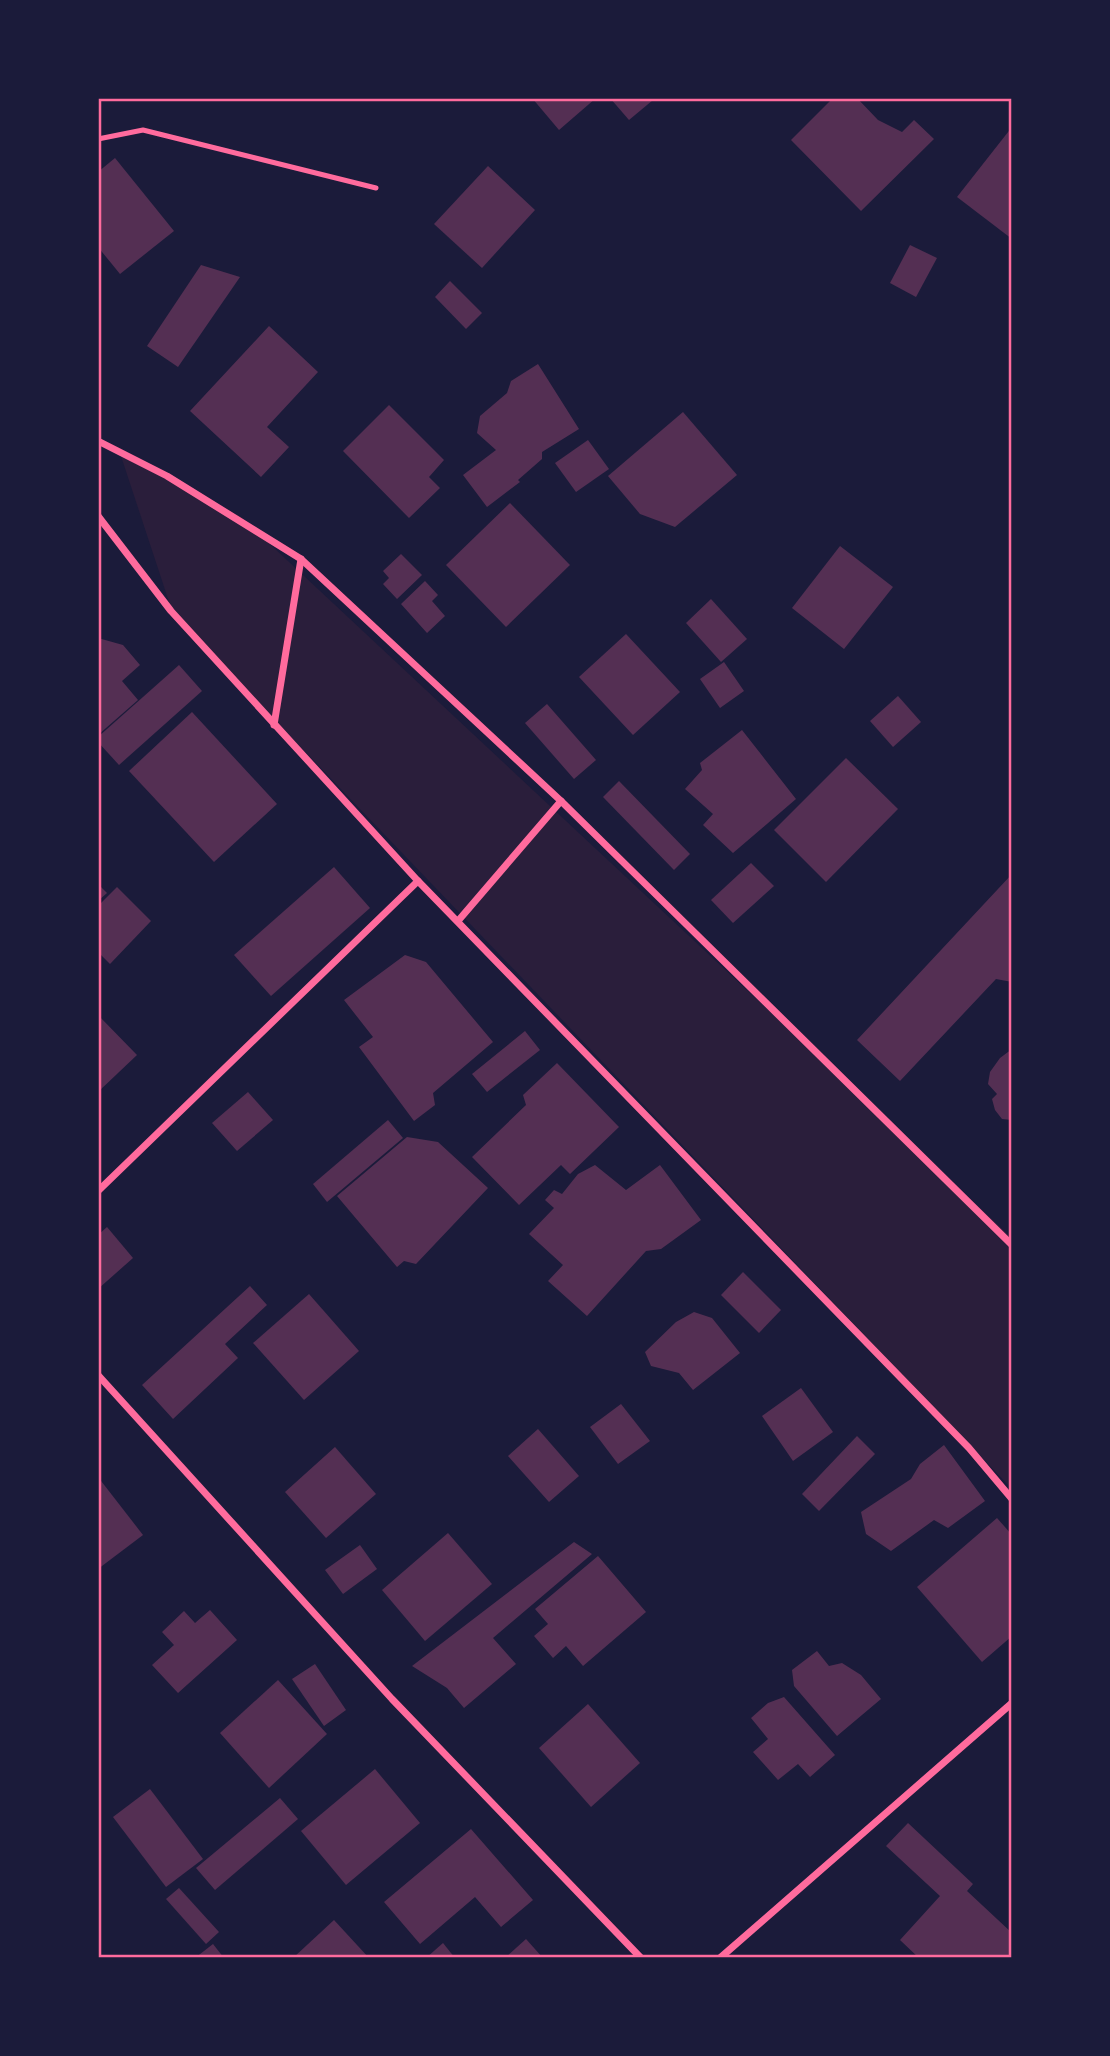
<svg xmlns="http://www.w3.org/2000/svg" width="1110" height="2056" font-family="Manrope,sans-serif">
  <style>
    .green { fill: #2a1e3b }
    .building { fill: #542f53 }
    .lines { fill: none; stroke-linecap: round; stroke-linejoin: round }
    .service { stroke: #ff6b9d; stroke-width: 5 }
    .minor { stroke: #ff6b9d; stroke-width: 7 }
    .neatline { fill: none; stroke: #ff6b9d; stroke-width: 2.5 }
  </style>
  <rect width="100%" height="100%" fill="#1b1b3a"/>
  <path class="green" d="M 118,447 L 241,517 L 1012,1238 L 1012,1489 L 173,614 Z"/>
  <g class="building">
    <path d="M 532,98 L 596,98 L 559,130 Z"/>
    <path d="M 610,98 L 651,98 L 653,100 L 629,120 Z"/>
    <path d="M 833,98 L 857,98 L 878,120 L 902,132 L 914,120 L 934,139 L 861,211 L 791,140 Z"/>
    <path d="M 1012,127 L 1012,239 L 957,197 Z"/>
    <path d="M 115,158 L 174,231 L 120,274 L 98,247 L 98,172 Z"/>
    <path d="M 488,166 L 535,210 L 482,268 L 434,224 Z"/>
    <path d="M 910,245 L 937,258 L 916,297 L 890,283 Z"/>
    <path d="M 201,265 L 240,277 L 178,367 L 147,346 Z"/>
    <path d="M 450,281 L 482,313 L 466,329 L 435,297 Z"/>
    <path d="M 269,326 L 318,372 L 267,427 L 289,447 L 261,477 L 190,411 Z"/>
    <path d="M 538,364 L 579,429 L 542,452 L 542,459 L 518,480 L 520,482 L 487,507 L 463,475 L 496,450 L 477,433 L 480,416 L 507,393 L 511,381 Z"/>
    <path d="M 389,405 L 444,460 L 429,477 L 440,488 L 409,518 L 343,451 Z"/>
    <path d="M 683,412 L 737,475 L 675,527 L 640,514 L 608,476 Z"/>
    <path d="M 588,440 L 609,469 L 576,492 L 555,463 Z"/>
    <path d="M 510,503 L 570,565 L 506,627 L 446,565 Z"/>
    <path d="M 840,546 L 893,587 L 844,649 L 792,608 Z"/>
    <path d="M 401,554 L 422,575 L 397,599 L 383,584 L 389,578 L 383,571 Z"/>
    <path d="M 425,581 L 438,595 L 432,601 L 445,616 L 427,633 L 401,604 Z"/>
    <path d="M 711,599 L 747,639 L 721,662 L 686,623 Z"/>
    <path d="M 626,634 L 680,692 L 633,735 L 579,677 Z"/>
    <path d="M 98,638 L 123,645 L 140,665 L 122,681 L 138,700 L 98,735 Z"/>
    <path d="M 724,662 L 744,691 L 720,708 L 700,679 Z"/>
    <path d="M 179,665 L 202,691 L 119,765 L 98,742 L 98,737 Z"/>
    <path d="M 898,696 L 921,722 L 893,747 L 870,721 Z"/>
    <path d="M 547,704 L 596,760 L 574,779 L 525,723 Z"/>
    <path d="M 192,712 L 277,804 L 214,862 L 129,771 Z"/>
    <path d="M 742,730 L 796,799 L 733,853 L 703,825 L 713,814 L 685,789 L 702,770 L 700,763 Z"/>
    <path d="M 846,758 L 898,809 L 826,882 L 774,830 Z"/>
    <path d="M 619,781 L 690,854 L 674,870 L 603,797 Z"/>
    <path d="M 751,863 L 774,886 L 733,923 L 711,900 Z"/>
    <path d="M 334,867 L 370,908 L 271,996 L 234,955 Z"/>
    <path d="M 1012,874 L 1012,982 L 996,979 L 900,1081 L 857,1040 Z"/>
    <path d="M 98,884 L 107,893 L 98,901 Z"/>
    <path d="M 117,887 L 151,921 L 110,964 L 98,952 L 98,906 Z"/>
    <path d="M 405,955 L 426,962 L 493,1042 L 433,1093 L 435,1105 L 414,1121 L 359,1047 L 373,1037 L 344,1000 Z"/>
    <path d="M 98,1015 L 137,1055 L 98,1092 Z"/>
    <path d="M 525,1031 L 540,1050 L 487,1092 L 472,1074 Z"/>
    <path d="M 1012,1049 L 1012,1120 L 1002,1119 L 995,1110 L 992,1099 L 997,1094 L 988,1084 L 990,1072 L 1000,1058 Z"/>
    <path d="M 557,1063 L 619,1127 L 570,1174 L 561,1165 L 519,1205 L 472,1157 L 526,1105 L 523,1095 Z"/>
    <path d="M 248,1092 L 273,1120 L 237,1151 L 212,1123 Z"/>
    <path d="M 388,1120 L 403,1138 L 327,1202 L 313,1184 Z"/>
    <path d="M 407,1137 L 438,1142 L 488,1188 L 416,1264 L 404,1261 L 397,1267 L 337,1196 Z"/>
    <path d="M 595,1165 L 626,1190 L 660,1165 L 701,1220 L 661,1249 L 646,1251 L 587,1316 L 548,1281 L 563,1265 L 529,1234 L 554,1208 L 545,1200 L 554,1190 L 562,1194 L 578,1174 Z"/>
    <path d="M 107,1227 L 133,1258 L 98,1289 L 98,1235 Z"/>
    <path d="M 743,1272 L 781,1310 L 759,1333 L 721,1295 Z"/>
    <path d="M 250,1286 L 267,1305 L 225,1344 L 238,1358 L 173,1419 L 142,1385 Z"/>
    <path d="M 309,1294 L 359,1351 L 304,1400 L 253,1343 Z"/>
    <path d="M 694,1312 L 712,1318 L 740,1353 L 693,1390 L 679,1373 L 651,1366 L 645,1352 L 676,1322 Z"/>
    <path d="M 801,1388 L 833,1432 L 793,1461 L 762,1416 Z"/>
    <path d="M 621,1404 L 650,1441 L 618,1464 L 590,1427 Z"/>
    <path d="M 538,1429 L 579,1476 L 549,1502 L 508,1456 Z"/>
    <path d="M 857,1436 L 875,1454 L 819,1511 L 802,1494 Z"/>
    <path d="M 944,1445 L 985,1501 L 948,1528 L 934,1520 L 891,1551 L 866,1534 L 861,1512 L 911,1479 L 920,1464 Z"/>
    <path d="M 335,1447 L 376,1494 L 326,1538 L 285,1492 Z"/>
    <path d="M 98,1477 L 143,1535 L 98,1569 Z"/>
    <path d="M 997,1518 L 1012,1535 L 1012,1636 L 982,1662 L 917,1587 Z"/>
    <path d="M 448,1533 L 492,1584 L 425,1641 L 382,1590 Z"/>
    <path d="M 574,1542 L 592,1554 L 493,1638 L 516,1664 L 464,1708 L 447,1688 L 412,1666 Z"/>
    <path d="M 360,1545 L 377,1569 L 343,1594 L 325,1570 Z"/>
    <path d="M 598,1556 L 646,1612 L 583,1666 L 566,1646 L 553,1658 L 534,1636 L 548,1624 L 535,1609 Z"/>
    <path d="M 210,1610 L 237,1640 L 178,1693 L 152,1665 L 174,1645 L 162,1632 L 184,1611 L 195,1623 Z"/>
    <path d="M 817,1651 L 829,1666 L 842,1663 L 861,1675 L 881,1699 L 837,1736 L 794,1686 L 792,1670 Z"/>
    <path d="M 315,1664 L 346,1710 L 324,1726 L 292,1679 Z"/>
    <path d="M 278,1680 L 327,1734 L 269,1788 L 220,1733 Z"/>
    <path d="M 784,1697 L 835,1755 L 810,1777 L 798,1764 L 778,1780 L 753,1752 L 768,1739 L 751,1718 L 768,1703 Z"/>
    <path d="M 588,1704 L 640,1763 L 591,1807 L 539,1748 Z"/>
    <path d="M 375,1769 L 420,1823 L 346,1885 L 301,1831 Z"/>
    <path d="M 150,1789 L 203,1859 L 166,1887 L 113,1817 Z"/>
    <path d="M 280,1798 L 298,1819 L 215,1890 L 196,1868 Z"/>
    <path d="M 908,1823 L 973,1884 L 967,1891 L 1012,1933 L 1012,1953 L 1008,1958 L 919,1958 L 900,1940 L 940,1896 L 886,1846 Z"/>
    <path d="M 471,1829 L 533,1900 L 501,1927 L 475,1897 L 420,1944 L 384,1902 Z"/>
    <path d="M 179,1888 L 219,1932 L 206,1944 L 166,1899 Z"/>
    <path d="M 334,1920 L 369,1958 L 293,1958 Z"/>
    <path d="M 526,1939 L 543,1958 L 505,1958 Z"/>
    <path d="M 443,1943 L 455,1958 L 426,1958 Z"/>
    <path d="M 213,1944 L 224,1958 L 195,1958 Z"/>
  </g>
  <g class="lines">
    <path class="service" d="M 98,139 L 143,130 L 376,188"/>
    <g class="minor">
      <path d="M 98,441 L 167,476 L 301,559 L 561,801 L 1012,1245"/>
      <path d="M 98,516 L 171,611 L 418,881 L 969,1448 L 1012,1499"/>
      <path d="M 274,725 L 301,559"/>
      <path d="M 458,921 L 561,801"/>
      <path d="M 98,1191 L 418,881"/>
      <path d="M 98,1375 L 392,1699 L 641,1958"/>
      <path d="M 720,1958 L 1012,1703"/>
    </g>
  </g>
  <rect width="1110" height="2056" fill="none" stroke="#1b1b3a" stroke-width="200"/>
  <rect x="100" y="100" width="910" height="1856" class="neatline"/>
</svg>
